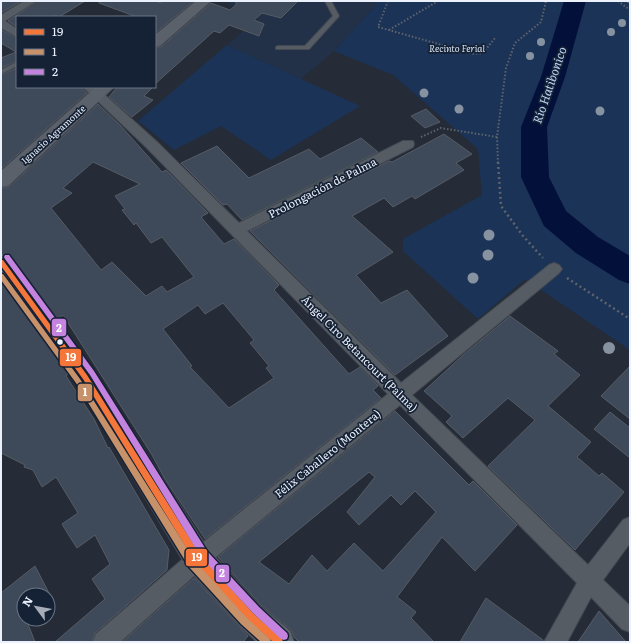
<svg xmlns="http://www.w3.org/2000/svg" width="631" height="643" font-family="Literata,serif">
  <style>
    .built { fill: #223148 }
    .green { fill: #1b3357 }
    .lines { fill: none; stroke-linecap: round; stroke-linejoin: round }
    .river { fill: #03103a; fill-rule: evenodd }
    .building { fill: #3e495a; stroke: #555c65; fill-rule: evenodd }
    .lane-casing { stroke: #444953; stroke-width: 2 }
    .street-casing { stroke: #444953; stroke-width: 2 }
    .secondary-casing { stroke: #444953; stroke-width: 2 }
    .primary-casing { stroke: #444953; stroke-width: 2 }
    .path-far1 { stroke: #5f646c; stroke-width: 2; stroke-dasharray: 1.5 2; stroke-linecap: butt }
    .path { stroke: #5f646c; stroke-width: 2.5; stroke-dasharray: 2 3; stroke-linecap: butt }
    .lane { fill: #565c63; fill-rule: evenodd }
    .street { fill: #565c63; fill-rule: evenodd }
    .secondary { fill: #5b616a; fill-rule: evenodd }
    .primary { fill: #5f6670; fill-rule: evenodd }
    .bus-1-casing { stroke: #152134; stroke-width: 3 }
    .bus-2-casing { stroke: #152134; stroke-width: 3 }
    .bus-3-casing { stroke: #152134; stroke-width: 3 }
    .bus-1 { fill: #f5763a; fill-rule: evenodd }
    .bus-2 { fill: #c7916a; fill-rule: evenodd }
    .bus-3 { fill: #c483df; fill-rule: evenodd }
    .tree { fill: #8792a1 }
    .bus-dot { fill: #ebf2fd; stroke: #152134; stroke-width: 1.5 }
    .labels { text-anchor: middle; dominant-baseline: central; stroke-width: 3.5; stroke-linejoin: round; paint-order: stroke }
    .far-park-label { font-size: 9px; font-style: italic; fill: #d8e5f7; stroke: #152134 }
    .far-street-label { font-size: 9px; fill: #ebf2fd; stroke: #152134 }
    .street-label { font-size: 11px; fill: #ebf2fd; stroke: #152134 }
    .water-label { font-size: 12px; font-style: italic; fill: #bad3f8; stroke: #152134 }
    .line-badge { stroke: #152134; stroke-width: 1.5 }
    .badge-label { font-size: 11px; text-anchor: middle; font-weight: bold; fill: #fff }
  </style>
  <rect width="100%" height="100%" fill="#252c37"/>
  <path class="built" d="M 232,1 L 376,1 L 375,6 L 334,51 L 301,79 L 227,45 L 258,19 L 228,4 Z"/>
  <g class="green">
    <path d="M 376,1 L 630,1 L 630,350 L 525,279 L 478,319 L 403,251 L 403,239 L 482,195 L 478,149 L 393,75 L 334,51 L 375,6 Z"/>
    <path d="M 227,45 L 360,106 L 271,160 L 221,126 L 174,150 L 138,121 Z"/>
  </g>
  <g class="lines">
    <path class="river" d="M 564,1 L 586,1 L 565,77 L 547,127 L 549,177 L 566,211 L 598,237 L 630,256 L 630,284 L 619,280 L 576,253 L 544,226 L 521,177 L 521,127 L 541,77 Z"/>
  </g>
  <g class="building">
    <path d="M 1,1 L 21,1 L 1,13 Z"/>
    <path d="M 37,1 L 85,1 L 59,17 L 55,15 L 51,17 L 17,17 L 17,27 L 8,21 Z"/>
    <path d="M 99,1 L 155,1 L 161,3 L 163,1 L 194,1 L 155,33 L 155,17 L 137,17 L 99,3 Z"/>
    <path d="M 236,1 L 298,1 L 281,18 L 262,13 L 254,20 L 264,24 L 259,36 L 229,25 L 220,33 L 214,31 L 155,84 L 155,48 L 161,47 L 211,3 L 230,10 L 236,5 Z"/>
    <path d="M 1,30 L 17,38 L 17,61 L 1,68 L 1,58 L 16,52 L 1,43 Z"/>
    <path d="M 17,68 L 17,87 L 80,87 L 87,93 L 1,169 L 1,75 Z"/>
    <path d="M 117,87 L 153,87 L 144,96 L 153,100 L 132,117 L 109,97 Z"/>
    <path d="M 98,104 L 121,126 L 162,172 L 166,170 L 208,213 L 201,217 L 224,244 L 234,239 L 279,285 L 274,290 L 349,374 L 360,367 L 378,386 L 373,390 L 381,398 L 205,539 L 165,479 L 152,455 L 63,315 L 57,319 L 9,255 L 1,253 L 1,188 L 9,187 ZM 93,162 L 140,184 L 115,196 L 125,209 L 122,210 L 134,225 L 136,223 L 151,243 L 162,237 L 194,277 L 167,292 L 162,286 L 146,296 L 112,262 L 101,270 L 51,208 L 72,193 L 63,188 ZM 223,303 L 254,340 L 250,343 L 269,366 L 266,368 L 274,378 L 229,408 L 190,367 L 192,366 L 163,329 L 198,305 L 205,314 Z"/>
    <path d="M 426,109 L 440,122 L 425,128 L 411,116 Z"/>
    <path d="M 444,134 L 472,154 L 456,163 L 464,170 L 415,199 L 412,196 L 393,207 L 384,198 L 352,216 L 393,252 L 356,275 L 381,303 L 407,290 L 448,336 L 395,375 L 250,231 L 389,161 L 392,162 Z"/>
    <path d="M 361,138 L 378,152 L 242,220 L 227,204 L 223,205 L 181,163 L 217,146 L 249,178 L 309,149 L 320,159 Z"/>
    <path d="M 1,281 L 68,374 L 66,376 L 94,419 L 108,448 L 109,447 L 169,550 L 167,570 L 95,633 L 92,642 L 55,642 L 105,599 L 92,579 L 110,564 L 95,535 L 77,548 L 68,534 L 62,524 L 78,513 L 56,477 L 42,487 L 33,470 L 24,467 L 25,465 L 1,453 Z"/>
    <path d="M 510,316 L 558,351 L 554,354 L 580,375 L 548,406 L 591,442 L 577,457 L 599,476 L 602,473 L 624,492 L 575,550 L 488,466 L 535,420 L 508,398 L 463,438 L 446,422 L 452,416 L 424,391 L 463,355 Z"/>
    <path d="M 630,366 L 630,419 L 601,396 Z"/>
    <path d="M 395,411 L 469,485 L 473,481 L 517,525 L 475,571 L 442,537 L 397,597 L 416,612 L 411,618 L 434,642 L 299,642 L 294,637 L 291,630 L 261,605 L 218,557 ZM 369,472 L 375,477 L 347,512 L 359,525 L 391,495 L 401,505 L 415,491 L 436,512 L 383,571 L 354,543 L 327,571 L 312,555 L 289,584 L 259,562 Z"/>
    <path d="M 610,412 L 630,428 L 630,458 L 594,429 Z"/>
    <path d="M 35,566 L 50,595 L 24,595 L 24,619 L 26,619 L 35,642 L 1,642 L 1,593 Z"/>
    <path d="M 194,578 L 248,636 L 243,642 L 122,642 Z"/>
    <path d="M 486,598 L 543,640 L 543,642 L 460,642 Z"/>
    <path d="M 599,611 L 626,642 L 578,642 Z"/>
  </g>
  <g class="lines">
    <defs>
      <g id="lane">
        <path d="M 325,1 L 331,1 L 339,16 L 309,49 L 276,49 L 276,47 L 278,46 L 305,46 L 333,16 Z"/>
        <path d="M 17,62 L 17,66 L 1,74 L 1,70 Z"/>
      </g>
      <g id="street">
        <path d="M 24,1 L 36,1 L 5,21 L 17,29 L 17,37 L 1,28 L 1,15 Z"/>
        <path d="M 83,87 L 96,87 L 156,141 L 239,223 L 403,141 L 413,141 L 414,144 L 413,147 L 247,231 L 401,383 L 549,265 L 554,263 L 559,265 L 562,269 L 559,273 L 412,395 L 588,565 L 623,520 L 630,517 L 630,543 L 603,580 L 630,606 L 630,632 L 622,629 L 591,597 L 567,642 L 544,642 L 577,583 L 400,405 L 205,566 L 120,642 L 93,642 L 96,634 L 191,552 L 388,394 L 146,147 Z"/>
      </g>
      <g id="secondary">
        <path d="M 196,1 L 211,1 L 160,46 L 155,47 L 155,35 Z"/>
        <path d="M 96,87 L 114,87 L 8,186 L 1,187 L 1,171 Z"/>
      </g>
      <path id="primary" d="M 1,254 L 8,256 L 93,370 L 208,549 L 260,606 L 290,631 L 294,642 L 257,642 L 240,626 L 188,569 L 77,384 L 1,278 Z"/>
    </defs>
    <use href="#lane" class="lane-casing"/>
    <use href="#street" class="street-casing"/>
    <use href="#secondary" class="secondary-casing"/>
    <use href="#primary" class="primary-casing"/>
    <g class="path-far1">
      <path d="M 388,1 L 378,27 L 474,54 L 483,53 L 495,38"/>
      <path d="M 618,1 L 630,10"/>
      <path d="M 624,1 L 630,3"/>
      <path d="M 389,30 L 438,1"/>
      <path d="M 421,137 L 441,128 L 497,137"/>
      <path d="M 498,163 L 497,137 L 506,68 L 515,43 L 541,22 L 546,1"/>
    </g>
    <g class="path">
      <path d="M 498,162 L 501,206 L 523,236 L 543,258"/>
      <path d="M 567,278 L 630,319"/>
    </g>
    <use href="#lane" class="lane"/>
    <use href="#street" class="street"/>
    <use href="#secondary" class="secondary"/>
    <use href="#primary" class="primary"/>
    <defs>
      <path id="bus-1" d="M 1,260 L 3,260 L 87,375 L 201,556 L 253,613 L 282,639 L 283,642 L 273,642 L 247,619 L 195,562 L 83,379 L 1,266 Z"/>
      <path id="bus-2" d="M 1,274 L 3,274 L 80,379 L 195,561 L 247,618 L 270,639 L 271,642 L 261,642 L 241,624 L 189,567 L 76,383 L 1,280 Z"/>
      <path id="bus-3" d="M 5,255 L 9,255 L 94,371 L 207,551 L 259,607 L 287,633 L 288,636 L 287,639 L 284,640 L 281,639 L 253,613 L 201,557 L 90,375 L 5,259 L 4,257 Z"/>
    </defs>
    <use href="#bus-1" class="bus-1-casing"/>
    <use href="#bus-2" class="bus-2-casing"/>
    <use href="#bus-3" class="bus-3-casing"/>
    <use href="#bus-1" class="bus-1"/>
    <use href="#bus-2" class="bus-2"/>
    <use href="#bus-3" class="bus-3"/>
  </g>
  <g class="tree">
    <circle cx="622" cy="23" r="4"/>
    <circle cx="611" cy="32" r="4"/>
    <circle cx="541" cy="42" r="4"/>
    <circle cx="530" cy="56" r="4"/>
    <circle cx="424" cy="93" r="4.5"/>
    <circle cx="459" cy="109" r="4.5"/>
    <circle cx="600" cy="111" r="4.5"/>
    <circle cx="489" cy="235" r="5.5"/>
    <circle cx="488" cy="255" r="5.5"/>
    <circle cx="473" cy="278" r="5.5"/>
    <circle cx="609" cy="348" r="6"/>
  </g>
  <circle class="bus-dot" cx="60" cy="342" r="3.5"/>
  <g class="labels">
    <g class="far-park-label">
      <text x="457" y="48">Recinto Ferial</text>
    </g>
    <g class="far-street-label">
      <text transform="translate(53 134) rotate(-42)">Ignacio Agramonte</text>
    </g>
    <g class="street-label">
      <text transform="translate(322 187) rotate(-27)">Prolongación de Palma</text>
      <text transform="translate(360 353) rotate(45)">Ángel Ciro Betancourt (Palma)</text>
      <text transform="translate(327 453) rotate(-39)">Félix Caballero (Montera)</text>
    </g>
    <g class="water-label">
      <text transform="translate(549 85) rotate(-71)">Río Hatibonico</text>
    </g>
  </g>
  <g class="line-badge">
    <rect x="51" y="318" width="16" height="19" rx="4" fill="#c483df"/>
    <rect x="59" y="348" width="23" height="19" rx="4" fill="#f5763a"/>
    <rect x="77" y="383" width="16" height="19" rx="4" fill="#c7916a"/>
    <rect x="185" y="548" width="23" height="19" rx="4" fill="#f5763a"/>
    <rect x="215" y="564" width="15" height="19" rx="4" fill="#c483df"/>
  </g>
  <g class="badge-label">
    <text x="59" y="332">2</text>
    <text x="71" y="361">19</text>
    <text x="85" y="396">1</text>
    <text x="197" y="561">19</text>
    <text x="222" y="577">2</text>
  </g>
  <rect width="631" height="643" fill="none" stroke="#ebf2fd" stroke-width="4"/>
  <rect x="16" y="16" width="140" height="72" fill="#152134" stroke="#6b7584"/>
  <rect x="24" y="29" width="20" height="6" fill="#f5763a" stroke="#6b7584"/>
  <text x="52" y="36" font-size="12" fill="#ebf2fd">19</text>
  <rect x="24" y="49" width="20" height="6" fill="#c7916a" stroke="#6b7584"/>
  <text x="52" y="56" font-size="12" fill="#ebf2fd">1</text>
  <rect x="24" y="69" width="20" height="6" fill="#c483df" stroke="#6b7584"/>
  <text x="52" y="76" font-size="12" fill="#ebf2fd">2</text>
  <g transform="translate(36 607) rotate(302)"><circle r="19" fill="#152134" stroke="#6b7584"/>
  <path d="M0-3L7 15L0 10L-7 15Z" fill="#a6adb8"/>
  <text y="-6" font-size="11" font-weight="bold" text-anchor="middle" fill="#ebf2fd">N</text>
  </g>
</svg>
